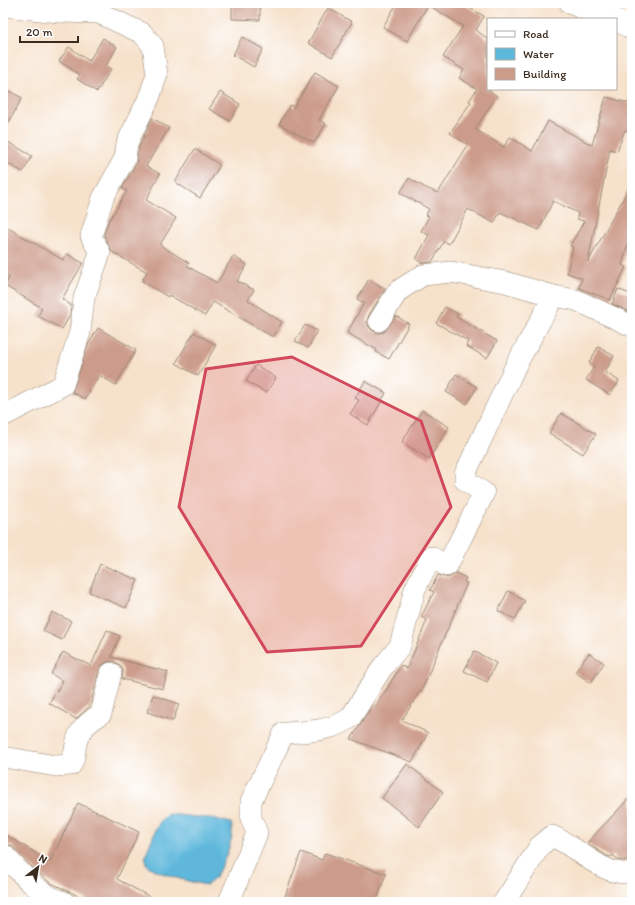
<svg xmlns="http://www.w3.org/2000/svg" width="635" height="905" font-family="Itim,sans-serif">
  <style>
    .water { fill: #5eb8dc; stroke: #4c717d }
    .building { fill: #cc9c8b }
    .lines { fill: none; stroke-linecap: round; stroke-linejoin: round }
    .street-casing { stroke: #988674; stroke-width: 22 }
    .street { stroke: #fff; stroke-width: 21 }
    .marked { fill: #d1495b; fill-opacity: 0.2; stroke: #d1495b; stroke-width: 3; stroke-linejoin: round }
  </style>
  <rect width="100%" height="100%" fill="#fff"/>
  <filter id="ink" filterUnits="userSpaceOnUse"><feTurbulence type="fractalNoise" baseFrequency=".025" numOctaves="2"/><feDisplacementMap in="SourceGraphic" scale="8" xChannelSelector="R" yChannelSelector="G"/><feConvolveMatrix kernelMatrix="1 2 1 2 8 2 1 2 1" color-interpolation-filters="sRGB"/></filter>
  <filter id="wash" filterUnits="userSpaceOnUse"><feTurbulence type="fractalNoise" baseFrequency=".012" numOctaves="4" result="noise"/><feDisplacementMap in="SourceGraphic" scale="16" xChannelSelector="R" yChannelSelector="G"/><feGaussianBlur stdDeviation="0.9" result="paint"/><feColorMatrix in="noise" values="0 0 0 0 0 0 0 0 0 0 0 0 0 0 0 0 0 1.4 0 .05"/><feComposite in="paint" operator="in"/></filter>
  <g filter="url(#wash)">
    <rect width="100%" height="100%" fill="#f6e1ca"/>
    <path class="water" d="M 168,814 L 216,819 L 231,823 C 236,838 223,863 216,876 C 214,880 210,882 207,885 C 197,884 148,872 146,863 C 144,855 149,847 152,839 C 156,829 159,820 168,814 Z"/>
    <g id="blocks">
      <g class="building">
        <path d="M 232,3 L 260,3 L 260,20 L 232,19 Z"/>
        <path d="M 397,3 L 461,3 L 484,16 L 476,30 L 488,39 L 488,90 L 497,96 L 475,129 L 504,147 L 510,137 L 532,151 L 548,121 L 592,145 L 606,97 L 632,104 L 632,117 L 628,131 L 625,130 L 617,151 L 610,149 L 588,262 L 632,183 L 632,229 L 622,265 L 626,267 L 610,300 L 579,288 L 582,278 L 567,273 L 573,247 L 570,246 L 584,221 L 577,219 L 578,213 L 553,201 L 539,230 L 500,212 L 494,223 L 468,209 L 449,244 L 444,241 L 432,262 L 422,263 L 416,259 L 429,235 L 421,231 L 429,216 L 426,215 L 429,209 L 400,193 L 409,178 L 426,188 L 438,193 L 468,145 L 450,133 L 471,102 L 469,101 L 477,89 L 459,78 L 464,70 L 443,57 L 463,26 L 428,5 L 407,41 L 383,27 Z"/>
        <path d="M 328,8 L 352,22 L 332,57 L 308,43 Z"/>
        <path d="M 242,37 L 263,49 L 254,67 L 233,55 Z"/>
        <path d="M 103,38 L 117,47 L 106,66 L 111,69 L 97,92 L 77,79 L 80,75 L 59,61 L 69,47 L 89,61 Z"/>
        <path d="M 315,72 L 339,86 L 319,120 L 326,124 L 314,143 L 279,124 L 290,105 L 294,107 Z"/>
        <path d="M 3,87 L 22,98 L 3,133 Z"/>
        <path d="M 220,92 L 240,104 L 230,121 L 209,109 Z"/>
        <path d="M 152,118 L 169,128 L 146,166 L 160,174 L 146,200 L 176,218 L 160,245 L 189,263 L 187,266 L 217,283 L 233,256 L 247,265 L 237,281 L 254,290 L 248,300 L 282,322 L 273,337 L 213,302 L 205,316 L 169,295 L 168,297 L 142,281 L 147,272 L 112,252 L 104,235 L 108,222 L 127,191 L 122,188 L 136,164 L 139,147 Z"/>
        <path d="M 3,139 L 32,156 L 23,172 L 3,161 Z"/>
        <path d="M 195,149 L 220,165 L 200,198 L 175,182 Z"/>
        <path d="M 3,225 L 63,260 L 67,254 L 83,263 L 62,299 L 71,305 L 70,315 L 62,329 L 38,316 L 42,308 L 5,286 L 9,277 L 3,274 Z"/>
        <path d="M 369,279 L 385,289 L 369,315 L 367,321 L 369,327 L 373,331 L 378,333 L 384,332 L 396,316 L 409,324 L 389,359 L 376,352 L 377,350 L 347,333 L 364,303 L 357,299 Z"/>
        <path d="M 618,289 L 632,295 L 632,313 L 612,304 Z"/>
        <path d="M 445,307 L 458,314 L 456,317 L 497,341 L 487,358 L 466,346 L 468,341 L 436,323 Z"/>
        <path d="M 305,325 L 317,331 L 308,348 L 295,341 Z"/>
        <path d="M 98,328 L 136,350 L 116,385 L 99,375 L 85,399 L 72,392 L 89,343 Z"/>
        <path d="M 194,332 L 216,345 L 198,376 L 176,363 Z"/>
        <path d="M 598,347 L 614,356 L 605,372 L 619,381 L 610,395 L 586,380 L 594,367 L 589,363 Z"/>
        <path d="M 256,365 L 276,378 L 266,393 L 246,381 Z"/>
        <path d="M 456,374 L 477,387 L 467,404 L 446,392 Z"/>
        <path d="M 365,381 L 386,393 L 368,425 L 350,414 L 359,400 L 355,398 Z"/>
        <path d="M 422,410 L 449,427 L 429,459 L 402,442 Z"/>
        <path d="M 561,413 L 596,434 L 583,454 L 549,433 Z"/>
        <path d="M 100,564 L 138,580 L 126,608 L 89,592 Z"/>
        <path d="M 456,573 L 466,578 L 464,582 L 467,583 L 421,692 L 420,691 L 402,720 L 428,733 L 412,762 L 351,739 L 373,705 L 375,707 L 387,689 L 401,665 L 407,669 L 427,620 L 421,617 L 434,592 L 430,590 L 438,575 L 448,578 Z"/>
        <path d="M 508,591 L 525,601 L 515,619 L 498,611 Z"/>
        <path d="M 52,612 L 71,621 L 62,640 L 43,631 Z"/>
        <path d="M 107,630 L 120,636 L 111,657 L 168,672 L 163,689 L 122,679 L 123,670 L 120,665 L 114,661 L 107,662 L 102,665 L 99,670 L 90,706 L 76,719 L 49,703 L 63,681 L 51,674 L 63,652 L 91,666 Z"/>
        <path d="M 474,651 L 496,663 L 487,682 L 464,671 Z"/>
        <path d="M 589,653 L 604,663 L 591,683 L 575,672 Z"/>
        <path d="M 153,695 L 179,704 L 173,721 L 147,712 Z"/>
        <path d="M 407,764 L 443,792 L 419,827 L 382,798 Z"/>
        <path d="M 632,795 L 632,859 L 623,861 L 618,860 L 613,855 L 611,857 L 607,856 L 587,843 Z"/>
        <path d="M 78,803 L 139,832 L 117,879 L 159,902 L 91,902 L 49,882 L 32,867 L 12,846 L 3,842 L 3,833 L 50,862 Z"/>
        <path d="M 301,852 L 322,860 L 325,853 L 386,874 L 376,902 L 283,902 Z"/>
      </g>
    </g>
  </g>
  <g filter="url(#ink)">
    <use href="#blocks" fill-opacity="0" stroke="#988674" stroke-width="1"/>
    <g class="lines">
      <defs>
        <g id="street">
          <path d="M 570,3 L 601,17 L 614,19"/>
          <path d="M 3,6 L 59,12 L 99,13 L 142,33 L 153,46 L 157,74 L 149,98 L 127,143 L 125,158 L 103,198 L 91,236 L 100,253 L 84,298 L 80,332 L 63,385 L 3,416"/>
          <path d="M 616,20 L 632,29"/>
          <path d="M 379,321 L 398,291 L 423,275 L 451,272 L 505,282 L 554,296"/>
          <path d="M 3,757 L 56,766 L 71,765 C 76,755 74,749 77,740 C 80,728 91,720 101,714 L 111,673"/>
          <path d="M 3,854 C 21,873 38,895 64,902"/>
          <path d="M 229,902 L 257,833 L 251,818 L 251,801 L 284,733 C 304,732 335,731 351,717 L 382,668 L 400,646 L 415,589 L 431,557 L 447,566 L 484,493 L 465,480 L 465,474 L 516,365 L 554,296 L 576,300 L 632,326"/>
          <path d="M 504,902 L 540,846 L 552,836 C 577,846 605,879 632,872"/>
        </g>
      </defs>
      <use href="#street" class="street-casing"/>
      <use href="#street" class="street"/>
    </g>
  </g>
  <path class="marked" d="M 292,357 L 421,421 L 451,507 L 361,646 L 267,652 L 179,507 L 206,369 Z"/>
  <rect width="635" height="905" fill="none" stroke="#fff" stroke-width="16"/>
  <rect x="487" y="18" width="130" height="72" fill="#ffffff" stroke="#b1aaa5"/>
  <rect x="495" y="31" width="20" height="6" fill="#ffffff" stroke="#b1aaa5"/>
  <text x="523" y="38" font-size="12" fill="#3b2a1e">Road</text>
  <rect x="495" y="48" width="20" height="12" fill="#5eb8dc" stroke="#b1aaa5"/>
  <text x="523" y="58" font-size="12" fill="#3b2a1e">Water</text>
  <rect x="495" y="68" width="20" height="12" fill="#cc9c8b" stroke="#b1aaa5"/>
  <text x="523" y="78" font-size="12" fill="#3b2a1e">Building</text>
  <g transform="translate(38 867) rotate(31)" stroke="#ffffff" stroke-width="3" paint-order="stroke">
  <path d="M0-3L7 15L0 10L-7 15Z" fill="#3b2a1e"/>
  <text y="-6" font-size="11" font-weight="bold" text-anchor="middle" fill="#3b2a1e">N</text>
  </g>
  <path d="M20 36v6h58v-6" fill="none" stroke="#3b2a1e" stroke-width="2"/>
  <text x="26" y="36" font-size="12" fill="#3b2a1e" stroke="#ffffff" stroke-width="3" paint-order="stroke">20 m</text>
</svg>
